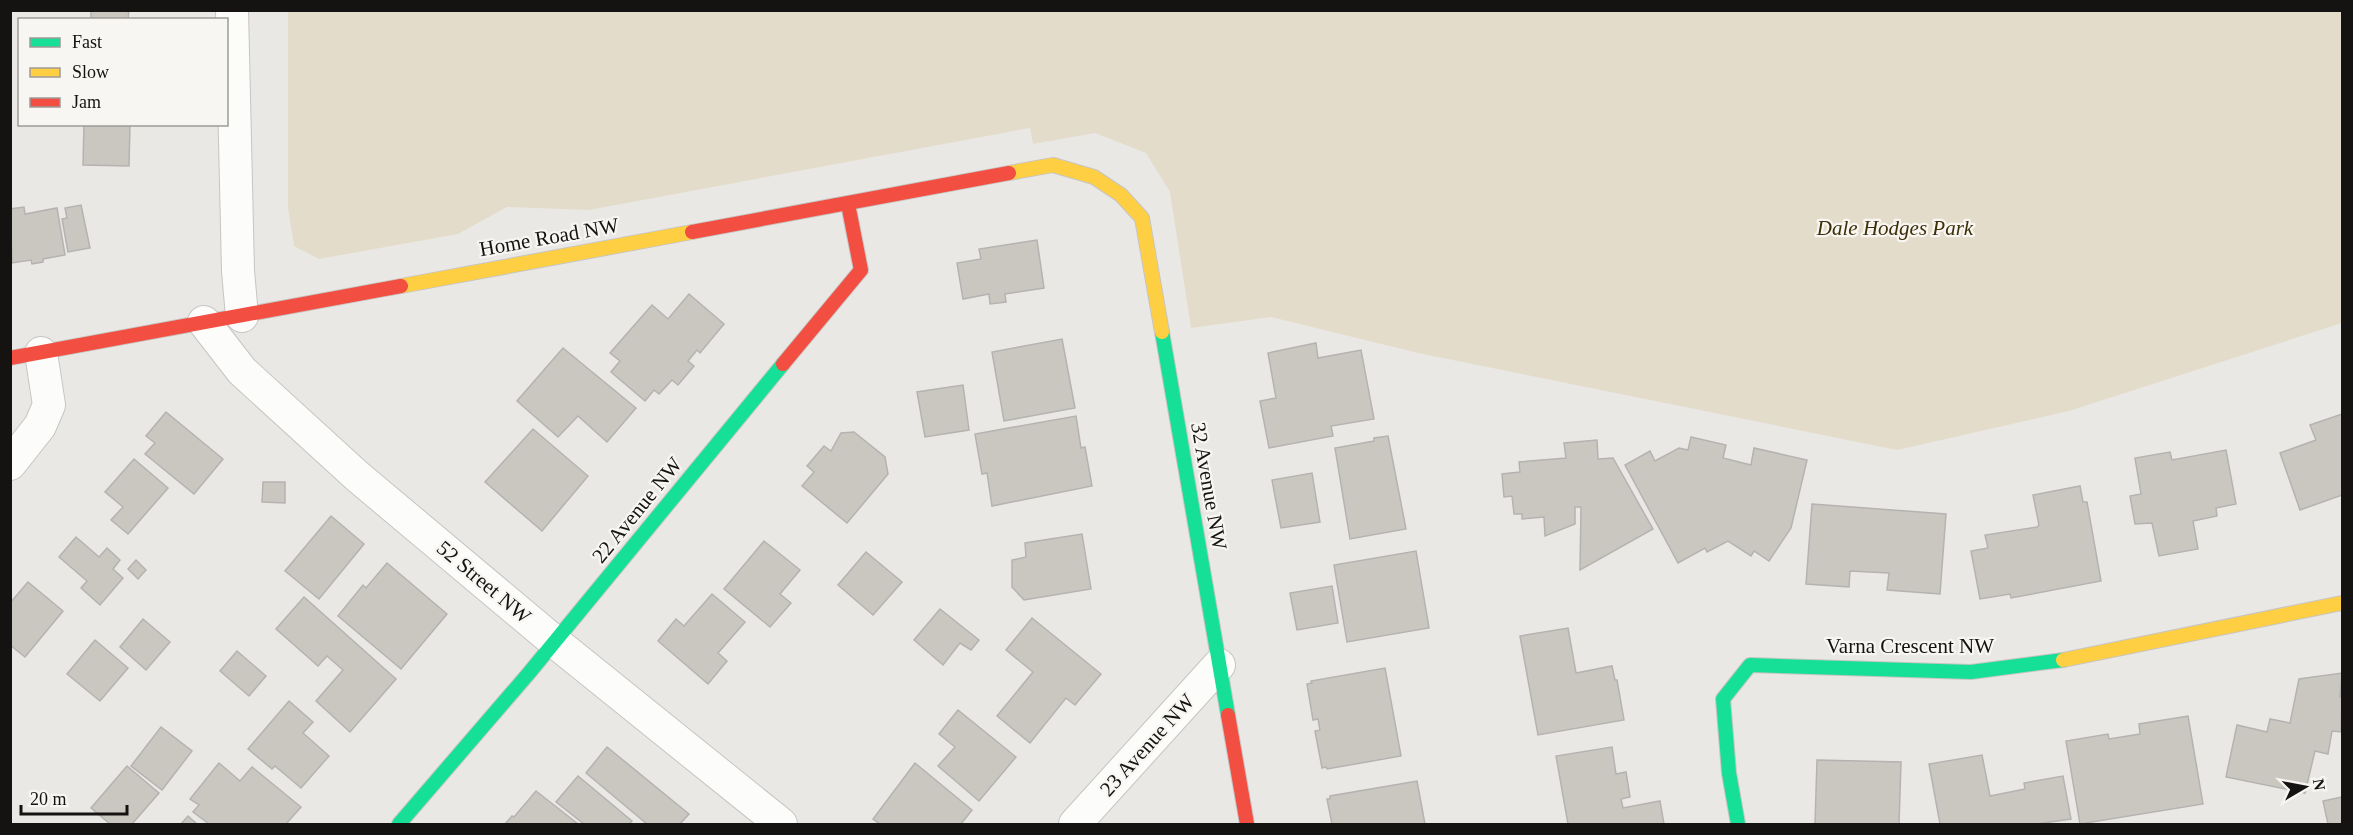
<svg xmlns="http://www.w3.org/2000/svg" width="2353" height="835" font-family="Georgia,serif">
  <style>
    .green { fill: #e4dccb }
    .building { fill: #cac7c0; stroke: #b5b3b1; stroke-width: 1.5 }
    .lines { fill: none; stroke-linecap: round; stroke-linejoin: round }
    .street-casing { stroke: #c6c5c3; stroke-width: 34 }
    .fast-casing { stroke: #c6c5c3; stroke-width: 16 }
    .slow-casing { stroke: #c6c5c3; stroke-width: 16 }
    .jam-casing { stroke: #c6c5c3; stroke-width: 16 }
    .street { stroke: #fcfcfb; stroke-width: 32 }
    .fast { stroke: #16e098; stroke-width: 14 }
    .slow { stroke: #ffcf43; stroke-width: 14 }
    .jam { stroke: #f24e42; stroke-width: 14 }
    .labels { text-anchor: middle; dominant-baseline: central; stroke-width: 4.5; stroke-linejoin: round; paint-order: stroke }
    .park-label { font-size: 21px; font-style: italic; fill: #3d2f06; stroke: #f8f6f2 }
    .street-label { font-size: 21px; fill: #141312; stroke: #f8f6f2 }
  </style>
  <rect width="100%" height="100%" fill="#eae8e5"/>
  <path class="green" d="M 288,11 L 2342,11 L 2342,323 L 2069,411 L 1897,450 L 1418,353 L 1271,317 L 1191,328 L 1170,192 L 1146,153 L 1095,133 L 1033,144 L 1030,128 L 589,210 L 507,207 L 458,234 L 319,259 L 294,246 L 288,208 Z"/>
  <g class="building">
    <path d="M 91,10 L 129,10 L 128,20 L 91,19 Z"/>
    <path d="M 84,124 L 130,124 L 129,166 L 83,165 Z"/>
    <path d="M 81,205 L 90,248 L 68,252 L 62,219 L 67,218 L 65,208 Z"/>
    <path d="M 24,207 L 25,214 L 57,208 L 65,255 L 43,259 L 43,262 L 32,264 L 31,260 L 12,263 L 10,209 Z"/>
    <path d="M 1037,240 L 1044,288 L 1005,294 L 1006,302 L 990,304 L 989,294 L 963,299 L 957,263 L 981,259 L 979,249 Z"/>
    <path d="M 689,294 L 724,324 L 700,353 L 697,350 L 688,361 L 694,366 L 678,385 L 672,380 L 659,394 L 654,390 L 645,401 L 611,372 L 620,361 L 610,353 L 652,305 L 668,319 Z"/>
    <path d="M 1062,339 L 1075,408 L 1004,421 L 992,352 Z"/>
    <path d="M 1316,343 L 1318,358 L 1361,350 L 1374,419 L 1331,426 L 1333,436 L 1269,448 L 1260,401 L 1276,398 L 1268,353 Z"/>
    <path d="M 563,348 L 636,408 L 607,442 L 578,416 L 558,437 L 517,401 Z"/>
    <path d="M 963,385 L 969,430 L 925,437 L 917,392 Z"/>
    <path d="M 166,412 L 223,459 L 194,494 L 145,454 L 155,443 L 146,436 Z"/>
    <path d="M 2342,414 L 2342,497 L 2342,495 L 2300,510 L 2280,453 L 2316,440 L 2310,425 Z"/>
    <path d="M 1076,416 L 1081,448 L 1085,447 L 1092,486 L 992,506 L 987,473 L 982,474 L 975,434 Z"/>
    <path d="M 533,429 L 588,476 L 542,531 L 485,482 Z"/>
    <path d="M 854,432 L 885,457 L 888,474 L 847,523 L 802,486 L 814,472 L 807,466 L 824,446 L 831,451 L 841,433 Z"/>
    <path d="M 1388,436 L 1406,529 L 1350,539 L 1335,448 L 1374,441 L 1374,438 Z"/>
    <path d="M 1691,437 L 1726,445 L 1723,458 L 1751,465 L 1754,448 L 1807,460 L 1791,528 L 1769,561 L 1754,551 L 1751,556 L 1728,541 L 1707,552 L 1705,548 L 1678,563 L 1625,465 L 1650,451 L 1655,461 L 1679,448 L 1688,450 Z"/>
    <path d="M 1597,440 L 1598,459 L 1613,458 L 1653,529 L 1580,570 L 1581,507 L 1575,507 L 1575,524 L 1545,536 L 1544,517 L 1522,519 L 1522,514 L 1514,514 L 1512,496 L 1504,497 L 1502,474 L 1520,472 L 1519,462 L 1566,458 L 1564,443 Z"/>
    <path d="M 2226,450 L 2236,504 L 2216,508 L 2217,516 L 2193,521 L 2198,549 L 2159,556 L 2152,523 L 2135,524 L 2130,496 L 2141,494 L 2135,458 L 2170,452 L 2172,460 Z"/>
    <path d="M 134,459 L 168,488 L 128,534 L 111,520 L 123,507 L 105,492 Z"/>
    <path d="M 1312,473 L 1320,522 L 1281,528 L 1272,480 Z"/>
    <path d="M 263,482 L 285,482 L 285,503 L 262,502 Z"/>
    <path d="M 2080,486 L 2083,502 L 2087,502 L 2101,581 L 2011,598 L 2010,594 L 1980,599 L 1971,551 L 1988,548 L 1985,535 L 2037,527 L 2039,525 L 2033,495 Z"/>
    <path d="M 1812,504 L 1946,514 L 1940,594 L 1887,590 L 1889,573 L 1850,571 L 1849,587 L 1806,584 Z"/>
    <path d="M 331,516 L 364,544 L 319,599 L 285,571 Z"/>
    <path d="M 1082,534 L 1091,589 L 1024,600 L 1012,587 L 1012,560 L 1026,557 L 1025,543 Z"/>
    <path d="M 76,537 L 99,557 L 107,548 L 120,560 L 113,569 L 123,578 L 100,605 L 81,588 L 87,581 L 59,557 Z"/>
    <path d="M 764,541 L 800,570 L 780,594 L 791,603 L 770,627 L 724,589 Z"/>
    <path d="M 1416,551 L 1429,628 L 1347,642 L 1334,565 Z"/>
    <path d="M 866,552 L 902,582 L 873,615 L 838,585 Z"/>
    <path d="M 136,560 L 146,570 L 138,579 L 128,569 Z"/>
    <path d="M 387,563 L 447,614 L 401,669 L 338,616 L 363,585 L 366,588 Z"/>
    <path d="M 28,582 L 63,611 L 25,657 L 10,645 L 10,603 Z"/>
    <path d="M 1332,586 L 1338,623 L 1297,630 L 1290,593 Z"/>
    <path d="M 712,594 L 745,622 L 718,653 L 727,661 L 708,684 L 658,641 L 676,619 L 684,626 Z"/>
    <path d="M 304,597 L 396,679 L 350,732 L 316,701 L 343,670 L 327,656 L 318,666 L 276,629 Z"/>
    <path d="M 940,609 L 979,640 L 971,650 L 960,643 L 943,665 L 914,640 Z"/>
    <path d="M 1032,618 L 1101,674 L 1075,705 L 1066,698 L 1030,743 L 997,716 L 1033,672 L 1006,650 Z"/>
    <path d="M 143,619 L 170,642 L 146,670 L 120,647 Z"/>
    <path d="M 1568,628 L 1576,673 L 1612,666 L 1615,680 L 1617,680 L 1624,720 L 1538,735 L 1520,636 Z"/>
    <path d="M 95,640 L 128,668 L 100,701 L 67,674 Z"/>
    <path d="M 237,651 L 266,676 L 249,696 L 220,671 Z"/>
    <path d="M 1385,668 L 1401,756 L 1327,769 L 1326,767 L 1322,768 L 1315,731 L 1320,730 L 1318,719 L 1313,720 L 1307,684 L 1312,683 L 1311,681 Z"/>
    <path d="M 2342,673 L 2340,697 L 2342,697 L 2341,732 L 2332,731 L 2328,754 L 2315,751 L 2305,793 L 2226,777 L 2237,725 L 2267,732 L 2270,719 L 2290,723 L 2299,679 Z"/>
    <path d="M 289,701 L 313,722 L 303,733 L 329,756 L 301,788 L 275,766 L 272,769 L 248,749 Z"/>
    <path d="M 958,710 L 1016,757 L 979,801 L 938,766 L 955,747 L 939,734 Z"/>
    <path d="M 2188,716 L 2203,804 L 2080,824 L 2066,741 L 2108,734 L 2109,739 L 2140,734 L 2139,724 Z"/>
    <path d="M 161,727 L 192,751 L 162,790 L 131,766 Z"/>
    <path d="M 607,747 L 689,814 L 680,824 L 647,824 L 586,773 Z"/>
    <path d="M 1612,747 L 1616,774 L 1626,772 L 1630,797 L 1621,799 L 1623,808 L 1660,801 L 1664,824 L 1568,824 L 1556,756 Z"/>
    <path d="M 1982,755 L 1990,796 L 2025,789 L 2024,783 L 2063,776 L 2071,819 L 2036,824 L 1940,824 L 1929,764 Z"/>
    <path d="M 1817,760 L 1901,762 L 1899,824 L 1815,824 Z"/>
    <path d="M 219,763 L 240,781 L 252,767 L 301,807 L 286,824 L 209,824 L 193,812 L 199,805 L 190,799 Z"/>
    <path d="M 915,763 L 972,810 L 961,824 L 880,824 L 873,819 Z"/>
    <path d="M 127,766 L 159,793 L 132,824 L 110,824 L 91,808 Z"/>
    <path d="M 578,776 L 632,821 L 629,824 L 584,824 L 556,802 Z"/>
    <path d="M 1417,781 L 1425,824 L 1332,824 L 1327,799 L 1330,799 L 1330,796 Z"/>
    <path d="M 536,791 L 578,824 L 505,824 L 512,816 L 514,817 Z"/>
    <path d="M 2342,797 L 2342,824 L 2328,824 L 2323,801 Z"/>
    <path d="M 188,816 L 197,824 L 181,824 Z"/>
  </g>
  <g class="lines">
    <defs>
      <g id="street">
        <path d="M 232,10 L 238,271 L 242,316"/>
        <path d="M 204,322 L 242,371 L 357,476 L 555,642 L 781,824"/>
        <path d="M 10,464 L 40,426 L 49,405 L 41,353"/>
        <path d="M 1075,824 L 1219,665"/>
      </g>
      <g id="fast">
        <path d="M 1162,332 L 1228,715"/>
        <path d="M 399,824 L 529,673 L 783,364"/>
        <path d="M 1738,824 L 1729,773 L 1723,699 L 1750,665 L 1971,672 L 2063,660"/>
      </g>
      <g id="slow">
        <path d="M 1009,173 L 1053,165 L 1094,177 L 1121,195 L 1142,218 L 1162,332"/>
        <path d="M 401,286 L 692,232"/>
        <path d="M 2063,660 L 2342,603"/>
      </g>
      <g id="jam">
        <path d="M 692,232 L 1009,173"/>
        <path d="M 10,358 L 401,286"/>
        <path d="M 783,364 L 861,270 L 848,204"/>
        <path d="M 1228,715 L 1247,824"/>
      </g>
    </defs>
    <use href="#street" class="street-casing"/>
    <use href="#fast" class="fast-casing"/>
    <use href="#slow" class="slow-casing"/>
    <use href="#jam" class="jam-casing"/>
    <use href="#street" class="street"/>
    <use href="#fast" class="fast"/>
    <use href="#slow" class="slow"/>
    <use href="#jam" class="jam"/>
  </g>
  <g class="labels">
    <g class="park-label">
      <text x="1895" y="228">Dale Hodges Park</text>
    </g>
    <g class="street-label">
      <text transform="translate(549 237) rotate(-10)">Home Road NW</text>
      <text transform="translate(1209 486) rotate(80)">32 Avenue NW</text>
      <text transform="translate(637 510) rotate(-51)">22 Avenue NW</text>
      <text transform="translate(484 582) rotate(40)">52 Street NW</text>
      <text x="1910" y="646">Varna Crescent NW</text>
      <text transform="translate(1147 745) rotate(-48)">23 Avenue NW</text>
    </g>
  </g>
  <rect width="2353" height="835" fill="none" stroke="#141312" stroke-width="24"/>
  <rect x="18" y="18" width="210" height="108" fill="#f8f6f2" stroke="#9d9b98" stroke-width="1.5"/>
  <rect x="30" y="38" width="30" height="9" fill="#16e098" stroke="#9d9b98" stroke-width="1.5"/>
  <text x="72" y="48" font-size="18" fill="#141312">Fast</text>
  <rect x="30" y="68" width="30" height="9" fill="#ffcf43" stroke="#9d9b98" stroke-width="1.5"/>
  <text x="72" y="78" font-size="18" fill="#141312">Slow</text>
  <rect x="30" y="98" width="30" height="9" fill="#f24e42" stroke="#9d9b98" stroke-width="1.5"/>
  <text x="72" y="108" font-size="18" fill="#141312">Jam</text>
  <g transform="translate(2305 787) rotate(80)" stroke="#f8f6f2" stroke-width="4.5" paint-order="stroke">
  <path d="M0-4.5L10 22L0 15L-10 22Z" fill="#141312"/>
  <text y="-9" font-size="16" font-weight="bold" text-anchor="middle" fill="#141312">N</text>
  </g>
  <path d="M21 805v9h106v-9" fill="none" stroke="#141312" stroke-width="3"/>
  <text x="30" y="805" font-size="18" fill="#141312" stroke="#f8f6f2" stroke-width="4.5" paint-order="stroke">20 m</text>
</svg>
